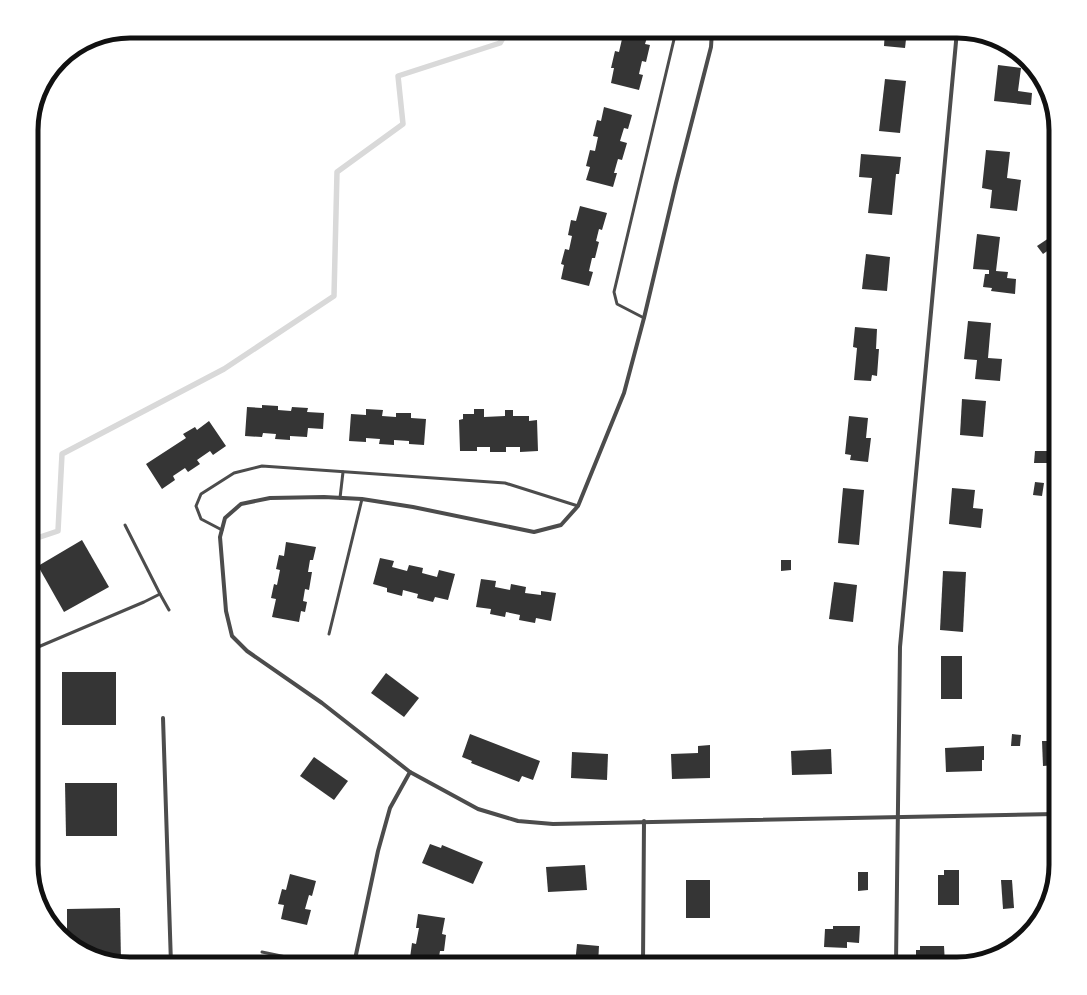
<svg xmlns="http://www.w3.org/2000/svg" width="1087" height="995" font-family="'PT Sans Narrow',sans-serif">
  <style>
    .lines { fill: none; stroke-linecap: round; stroke-linejoin: round }
    .stream { stroke: #d9d9d9; stroke-width: 5.5 }
    .building { fill: #353535 }
    .service { stroke: #4c4c4c; stroke-width: 3 }
    .minor { stroke: #4c4c4c; stroke-width: 4 }
    .rim { fill: none; stroke: #111; stroke-width: 5 }
  </style>
  <rect width="100%" height="100%" fill="#fff"/>
  <g class="lines">
    <path class="stream" d="M 31,540 L 58,531 L 62,454 L 224,369 L 334,296 L 337,172 L 403,124 L 398,76 L 500,43 L 507,31"/>
  </g>
  <g class="building">
    <path d="M 619,31 L 649,31 L 645,44 L 650,45 L 646,62 L 642,61 L 639,74 L 643,75 L 639,90 L 611,83 L 614,68 L 611,68 L 615,51 L 619,52 L 622,39 L 617,37 Z"/>
    <path d="M 885,31 L 907,31 L 905,48 L 884,46 Z"/>
    <path d="M 998,65 L 1021,68 L 1018,91 L 1032,93 L 1031,105 L 994,101 Z"/>
    <path d="M 885,79 L 906,81 L 900,133 L 879,131 Z"/>
    <path d="M 604,107 L 632,115 L 628,129 L 624,128 L 620,141 L 627,143 L 622,160 L 618,159 L 614,173 L 617,173 L 613,187 L 586,180 L 590,167 L 586,166 L 590,150 L 595,151 L 598,137 L 593,136 L 597,120 L 601,121 Z"/>
    <path d="M 986,150 L 1010,152 L 1007,178 L 1021,180 L 1017,211 L 990,208 L 992,190 L 982,188 Z"/>
    <path d="M 861,154 L 901,157 L 899,174 L 896,174 L 892,215 L 868,213 L 872,178 L 859,177 Z"/>
    <path d="M 580,206 L 607,213 L 602,230 L 599,229 L 596,241 L 599,242 L 595,258 L 592,258 L 589,271 L 593,272 L 589,286 L 561,279 L 564,265 L 561,264 L 565,249 L 569,250 L 572,236 L 568,235 L 571,220 L 576,221 Z"/>
    <path d="M 977,234 L 1000,237 L 996,271 L 1008,272 L 1007,278 L 1016,279 L 1015,294 L 991,291 L 992,288 L 983,287 L 985,274 L 989,274 L 989,270 L 973,269 Z"/>
    <path d="M 1052,236 L 1056,242 L 1056,245 L 1043,254 L 1037,246 Z"/>
    <path d="M 866,254 L 890,257 L 887,291 L 862,289 Z"/>
    <path d="M 968,321 L 991,323 L 988,358 L 1002,359 L 1000,381 L 975,379 L 977,360 L 964,359 Z"/>
    <path d="M 855,327 L 877,329 L 876,349 L 879,349 L 877,376 L 872,375 L 871,381 L 854,380 L 857,348 L 853,347 Z"/>
    <path d="M 962,399 L 986,401 L 983,437 L 960,435 Z"/>
    <path d="M 262,405 L 278,406 L 278,410 L 291,411 L 292,407 L 308,408 L 307,412 L 324,413 L 323,429 L 308,428 L 307,437 L 290,436 L 290,440 L 275,439 L 276,434 L 263,433 L 262,437 L 245,436 L 247,407 L 262,408 Z"/>
    <path d="M 366,409 L 383,410 L 382,416 L 396,417 L 396,413 L 411,413 L 411,418 L 426,419 L 424,445 L 409,444 L 409,441 L 394,440 L 394,445 L 379,444 L 380,439 L 366,438 L 366,442 L 349,441 L 351,414 L 366,415 Z"/>
    <path d="M 474,409 L 484,409 L 484,417 L 505,416 L 505,410 L 513,410 L 513,416 L 529,416 L 529,421 L 537,420 L 538,451 L 520,452 L 520,447 L 506,447 L 506,452 L 490,452 L 490,447 L 477,447 L 477,451 L 460,451 L 459,420 L 463,419 L 463,414 L 474,414 Z"/>
    <path d="M 849,416 L 868,418 L 866,438 L 871,438 L 868,462 L 850,460 L 851,455 L 845,454 Z"/>
    <path d="M 209,421 L 226,446 L 213,455 L 210,451 L 197,460 L 200,464 L 188,472 L 185,468 L 173,476 L 175,480 L 162,489 L 146,464 L 186,438 L 183,434 L 195,427 L 197,430 Z"/>
    <path d="M 1035,451 L 1052,451 L 1052,463 L 1034,463 Z"/>
    <path d="M 1035,482 L 1044,483 L 1042,496 L 1033,495 Z"/>
    <path d="M 843,488 L 864,490 L 859,545 L 838,543 Z"/>
    <path d="M 952,488 L 975,490 L 973,508 L 983,509 L 981,528 L 949,524 Z"/>
    <path d="M 82,540 L 109,587 L 64,612 L 38,566 Z"/>
    <path d="M 286,542 L 316,547 L 313,560 L 310,560 L 308,572 L 312,572 L 309,590 L 305,589 L 303,601 L 307,602 L 305,612 L 301,611 L 299,622 L 272,617 L 276,599 L 271,598 L 274,584 L 277,585 L 280,570 L 276,569 L 279,555 L 284,556 Z"/>
    <path d="M 380,558 L 394,561 L 392,567 L 407,571 L 409,565 L 423,568 L 422,573 L 437,577 L 439,570 L 455,574 L 448,600 L 435,597 L 433,602 L 417,598 L 418,594 L 403,590 L 402,596 L 387,592 L 387,588 L 373,584 Z"/>
    <path d="M 781,560 L 791,560 L 791,570 L 781,571 Z"/>
    <path d="M 943,571 L 966,572 L 963,632 L 940,630 Z"/>
    <path d="M 481,579 L 496,581 L 495,587 L 510,590 L 511,584 L 526,587 L 525,593 L 541,595 L 541,591 L 556,593 L 551,621 L 536,618 L 535,623 L 519,620 L 520,615 L 506,612 L 505,617 L 490,614 L 491,609 L 476,607 Z"/>
    <path d="M 834,582 L 857,585 L 853,622 L 829,619 Z"/>
    <rect x="941" y="656" width="21" height="43"/>
    <rect x="62" y="672" width="54" height="53"/>
    <path d="M 386,673 L 419,698 L 404,717 L 371,693 Z"/>
    <path d="M 470,734 L 540,761 L 533,780 L 522,776 L 519,782 L 471,763 L 472,761 L 462,757 Z"/>
    <path d="M 1012,734 L 1021,735 L 1020,746 L 1011,746 Z"/>
    <path d="M 1042,741 L 1056,741 L 1056,765 L 1043,766 Z"/>
    <path d="M 710,745 L 710,778 L 672,779 L 671,754 L 698,753 L 698,746 Z"/>
    <path d="M 984,746 L 984,760 L 982,760 L 982,771 L 946,772 L 945,748 Z"/>
    <path d="M 831,749 L 832,774 L 792,775 L 791,751 Z"/>
    <path d="M 572,752 L 608,754 L 607,780 L 571,778 Z"/>
    <path d="M 314,757 L 348,781 L 334,800 L 300,776 Z"/>
    <path d="M 65,783 L 117,783 L 117,836 L 66,836 Z"/>
    <path d="M 430,844 L 441,848 L 442,845 L 483,862 L 473,884 L 422,863 Z"/>
    <path d="M 1052,857 L 1056,857 L 1053,878 Z"/>
    <path d="M 585,865 L 587,890 L 548,892 L 546,867 Z"/>
    <path d="M 944,870 L 959,870 L 959,905 L 938,905 L 938,875 L 944,875 Z"/>
    <path d="M 858,872 L 868,872 L 868,890 L 858,891 Z"/>
    <path d="M 290,874 L 316,881 L 312,896 L 309,895 L 305,909 L 311,910 L 307,925 L 281,919 L 284,905 L 278,904 L 282,889 L 286,890 Z"/>
    <rect x="686" y="880" width="24" height="38"/>
    <path d="M 1001,880 L 1012,880 L 1014,908 L 1003,909 Z"/>
    <path d="M 120,908 L 121,961 L 114,961 L 92,956 L 67,940 L 67,909 Z"/>
    <path d="M 418,914 L 445,918 L 442,934 L 446,935 L 444,951 L 440,951 L 438,963 L 410,958 L 412,943 L 416,944 L 419,928 L 416,928 Z"/>
    <path d="M 833,926 L 860,926 L 859,943 L 847,942 L 847,948 L 824,947 L 825,929 L 833,929 Z"/>
    <path d="M 577,944 L 599,946 L 598,964 L 575,964 Z"/>
    <path d="M 920,946 L 944,946 L 945,964 L 916,964 L 916,950 L 920,950 Z"/>
  </g>
  <g class="lines">
    <g class="service">
      <path d="M 644,318 L 617,304 L 614,292 L 676,31"/>
      <path d="M 340,498 L 343,472"/>
      <path d="M 222,530 L 201,519 L 196,506 L 201,494 L 234,473 L 262,466 L 505,483 L 578,506"/>
      <path d="M 160,594 L 169,610"/>
      <path d="M 329,634 L 362,499"/>
      <path d="M 31,650 L 144,602 L 160,594 L 125,525"/>
      <path d="M 262,952 L 310,962 L 355,960"/>
    </g>
    <g class="minor">
      <path d="M 712,31 L 711,47 L 676,183 L 644,318 L 624,393 L 578,506 L 561,525 L 534,532 L 413,507 L 362,499 L 324,497 L 270,498 L 241,504 L 225,518 L 220,537 L 226,611 L 232,636 L 247,651 L 322,703 L 410,772 L 478,809 L 518,821 L 553,824 L 1056,814"/>
      <path d="M 163,718 L 171,964"/>
      <path d="M 354,964 L 378,851 L 390,808 L 410,772"/>
      <path d="M 643,964 L 644,821"/>
      <path d="M 896,964 L 900,647 L 957,31"/>
    </g>
  </g>
  <path d="M0 0H1087V995H0ZM130 38H957A92 92 0 0 1 1049 130V865A92 92 0 0 1 957 957H130A92 92 0 0 1 38 865V130A92 92 0 0 1 130 38Z" fill="#fff" fill-rule="evenodd"/>
  <path class="rim" d="M130 38H957A92 92 0 0 1 1049 130V865A92 92 0 0 1 957 957H130A92 92 0 0 1 38 865V130A92 92 0 0 1 130 38Z"/>
</svg>
